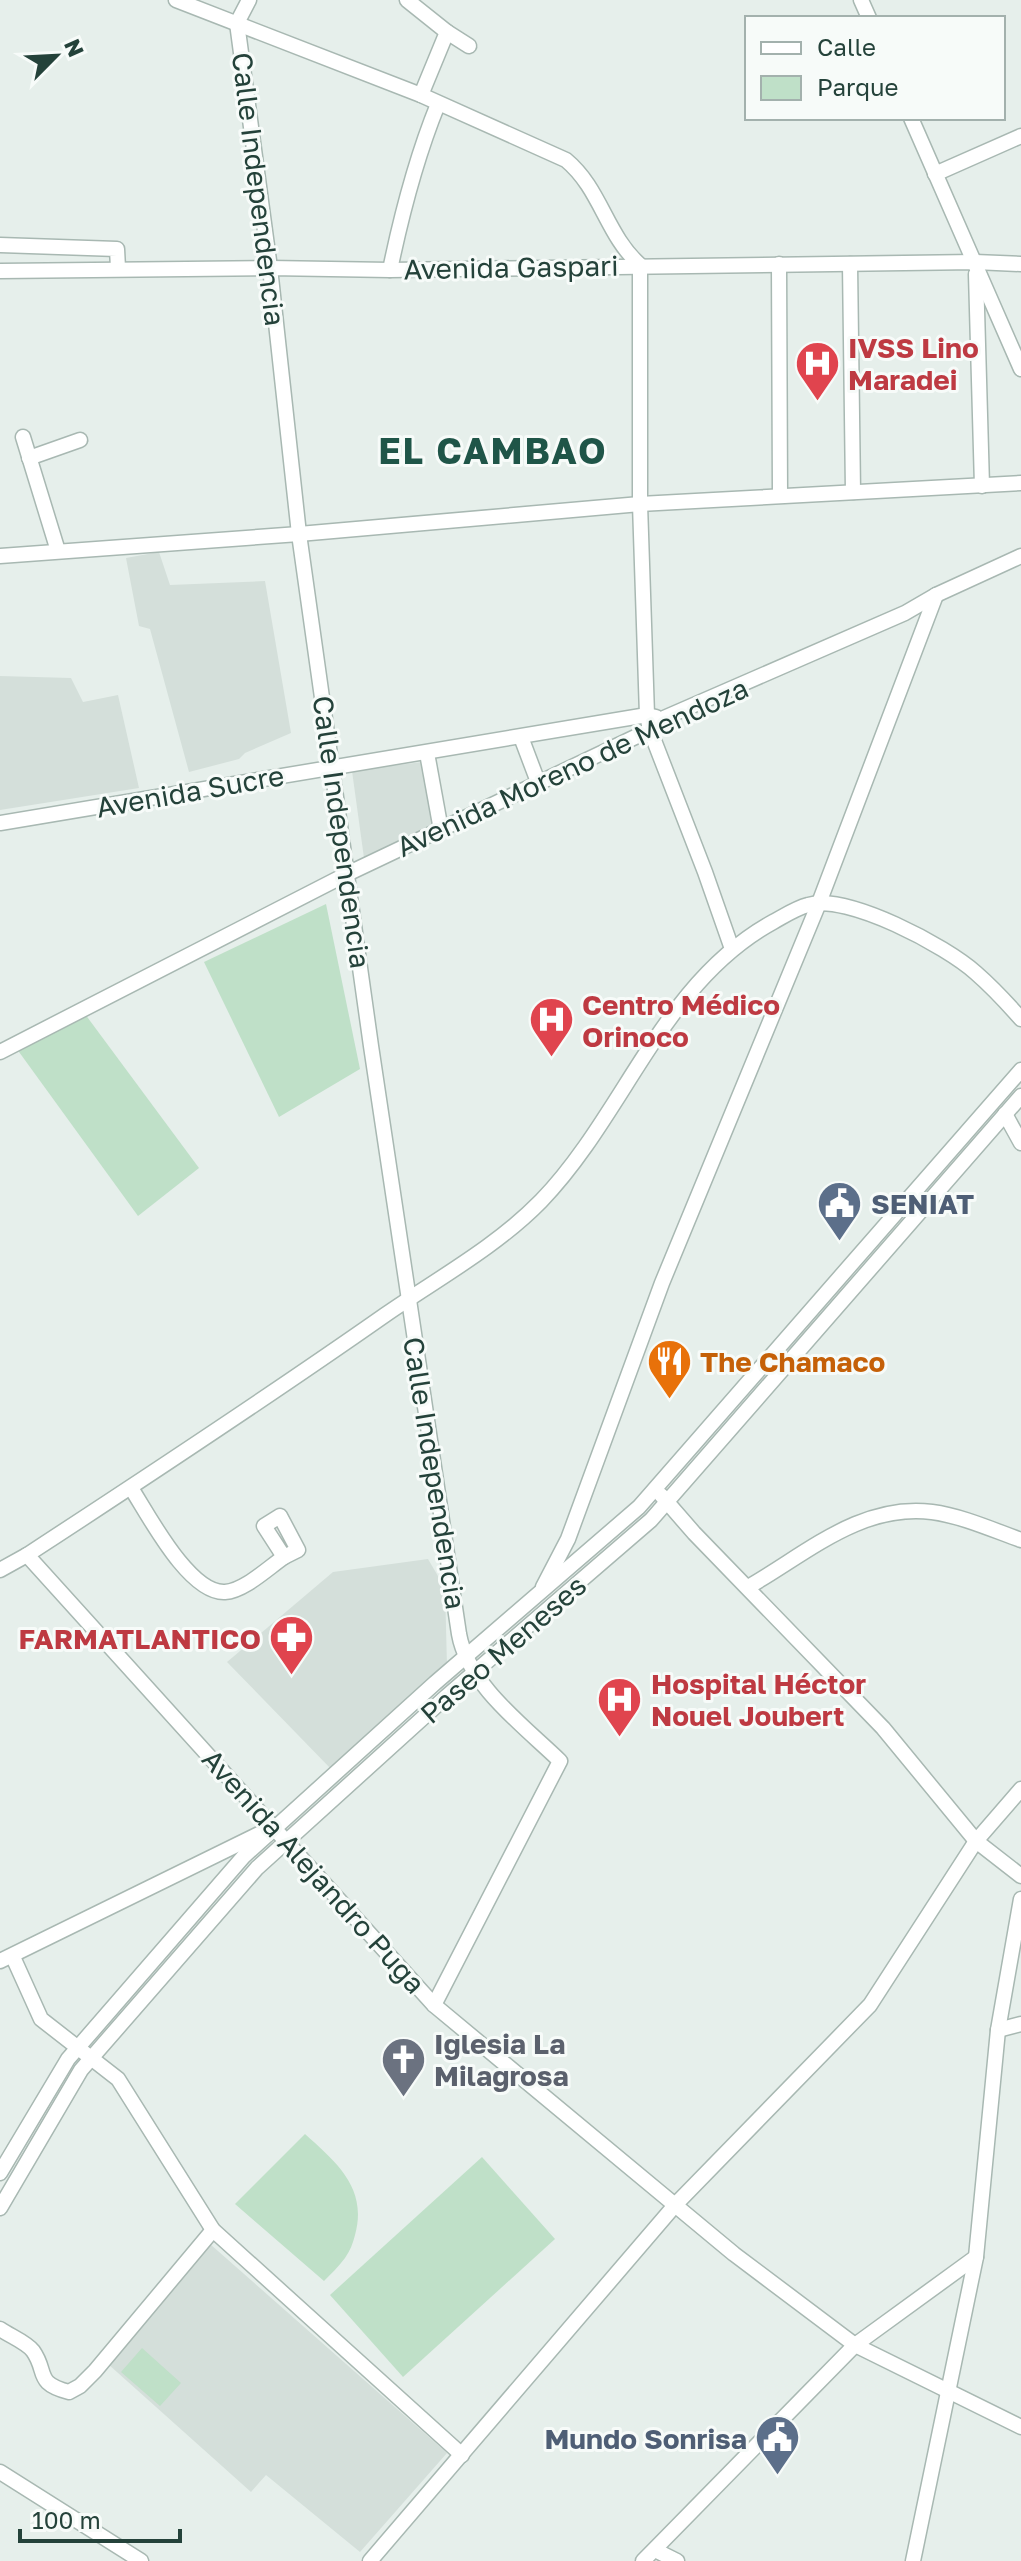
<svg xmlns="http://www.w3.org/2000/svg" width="1021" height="2561" font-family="'Golos Text',sans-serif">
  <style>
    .built { fill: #d4dfda }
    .green { fill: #bfe0c8 }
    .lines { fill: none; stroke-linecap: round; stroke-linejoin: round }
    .minor-casing { stroke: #a8b8b2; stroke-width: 17 }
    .minor { stroke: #fff; stroke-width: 14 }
    .labels { text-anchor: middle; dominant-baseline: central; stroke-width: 6; stroke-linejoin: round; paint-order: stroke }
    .street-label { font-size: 28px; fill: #24423a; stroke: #f7fbf9 }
    .health-label { font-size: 28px; font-weight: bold; fill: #be3a42; stroke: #f7fbf9; text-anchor: start }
    .service-label { font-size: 28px; font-weight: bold; fill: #4e5e75; stroke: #f7fbf9; text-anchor: start }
    .food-label { font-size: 28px; font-weight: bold; fill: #c56008; stroke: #f7fbf9; text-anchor: start }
    .worship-label { font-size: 28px; font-weight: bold; fill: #5b616d; stroke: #f7fbf9; text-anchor: start }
    .district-label { font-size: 36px; font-weight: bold; letter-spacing: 2px; fill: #1f5548; stroke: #f7fbf9 }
  </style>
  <rect width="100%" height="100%" fill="#e6efeb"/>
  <g class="built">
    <path d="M 159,552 L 170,585 L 265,581 L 291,733 L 245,753 L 239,759 L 189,772 L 150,629 L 139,626 L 126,558 Z"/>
    <path d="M 0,676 L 71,678 L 83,702 L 118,695 L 139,788 L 0,810 Z"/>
    <path d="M 422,762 L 433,826 L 364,858 L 352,771 Z"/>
    <path d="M 428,1559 L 445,1588 L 447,1666 L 332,1770 L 227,1662 L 333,1572 Z"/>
    <path d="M 210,2244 L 447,2453 L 360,2552 L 266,2475 L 251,2492 L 108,2364 Z"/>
  </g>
  <g class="green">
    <path d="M 326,904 L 360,1069 L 279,1117 L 204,962 Z"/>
    <path d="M 82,1010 L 199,1168 L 138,1216 L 14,1045 Z"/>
    <path d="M 305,2134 C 336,2162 368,2188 355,2235 C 353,2243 350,2251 345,2258 C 339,2266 331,2274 324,2281 L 235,2204 Z"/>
    <path d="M 482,2157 L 555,2239 L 403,2377 L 330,2295 Z"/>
    <path d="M 142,2348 L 181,2383 L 160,2406 L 121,2372 Z"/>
  </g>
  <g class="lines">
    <defs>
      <g id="minor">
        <path d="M 176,0 L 421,95 L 566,160 C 601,189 606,235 640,265 L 640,504 L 647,715 L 650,730 L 705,872 L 732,949"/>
        <path d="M 249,0 L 237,23 L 270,268 L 299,534 L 371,1046 L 459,1634 C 468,1685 524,1726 560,1761 L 434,2005"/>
        <path d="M 407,0 L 447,32 L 421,95"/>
        <path d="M 861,0 L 869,18"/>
        <path d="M 447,32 L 469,46"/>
        <path d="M 911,118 L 1021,369"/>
        <path d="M 935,174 L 1021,136"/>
        <path d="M 0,245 L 117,249 L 118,268"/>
        <path d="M 779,264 L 780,495"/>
        <path d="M 850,264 L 853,492"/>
        <path d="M 390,270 C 402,212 416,158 438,104"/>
        <path d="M 0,271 L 270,268 L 390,270 L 975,262 L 1021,264"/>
        <path d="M 976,274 L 982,486"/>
        <path d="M 23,437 L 58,551"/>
        <path d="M 29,458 L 80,440"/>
        <path d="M 0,556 L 299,534 L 640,504 L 1021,483"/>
        <path d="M 521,737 L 538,782"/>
        <path d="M 427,753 L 441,830"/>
        <path d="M 0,823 L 647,715 L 656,717"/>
        <path d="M 0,1052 L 347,874 L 650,730 L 664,718 L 905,613 L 936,595 L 1021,556"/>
        <path d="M 1005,1114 L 1021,1143"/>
        <path d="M 131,1488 C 148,1514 189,1594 225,1592 C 244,1591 268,1568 284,1557"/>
        <path d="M 661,1495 L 694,1533 L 883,1728 L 976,1841 L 1021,1876"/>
        <path d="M 280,1516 L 298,1550 L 284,1557 L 264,1526 Z"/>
        <path d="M 27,1555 L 434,2005 L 734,2254 L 855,2345 L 1021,2427"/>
        <path d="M 0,1570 L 27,1555 C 148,1476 268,1397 385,1315 C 437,1279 496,1247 541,1201 C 625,1114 662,983 773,922 C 784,916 796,908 808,905 C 847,893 946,946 976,973 C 992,987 1007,1003 1021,1019"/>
        <path d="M 543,1587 L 568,1539 L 662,1283 L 819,903 L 936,595"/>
        <path d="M 748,1587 C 806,1554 861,1503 932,1512 C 962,1516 993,1530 1021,1540"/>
        <path d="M 13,1957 L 41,2019 L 118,2079 L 213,2230 L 462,2455"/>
        <path d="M 0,1961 L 259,1834"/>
        <path d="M 998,2030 L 1021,2024"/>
        <path d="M 0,2173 L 68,2059 L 244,1856 L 435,1683 L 639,1507 L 1021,1070"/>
        <path d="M 0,2208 L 81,2070 L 257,1868 L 447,1696 L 651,1520 L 1021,1096"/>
        <path d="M 0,2329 C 10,2336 26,2342 33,2351 C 48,2372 34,2383 69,2392 L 80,2386 L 95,2371 L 213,2230"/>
        <path d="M 0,2472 L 141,2561"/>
        <path d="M 655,2550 L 677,2561"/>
        <path d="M 370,2561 L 676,2204 L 870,2005 L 976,1841 L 1021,1789"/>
        <path d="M 643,2561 L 855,2345 L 976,2257"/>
        <path d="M 913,2561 L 976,2257 L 998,2030 L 1021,1899"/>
      </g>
    </defs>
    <use href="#minor" class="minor-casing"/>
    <use href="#minor" class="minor"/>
  </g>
  <defs>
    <symbol id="hospital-pin" viewBox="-11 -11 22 30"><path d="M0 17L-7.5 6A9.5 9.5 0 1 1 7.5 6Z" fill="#e0444e" stroke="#f7fbf9"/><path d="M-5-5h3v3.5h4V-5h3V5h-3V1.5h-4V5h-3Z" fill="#fff"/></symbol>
    <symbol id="civic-pin" viewBox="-11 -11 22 30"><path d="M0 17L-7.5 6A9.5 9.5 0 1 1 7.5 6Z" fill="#5c6f8a" stroke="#f7fbf9"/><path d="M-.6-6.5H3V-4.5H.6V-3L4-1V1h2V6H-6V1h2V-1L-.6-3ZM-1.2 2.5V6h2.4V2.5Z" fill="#fff"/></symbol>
    <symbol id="restaurant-pin" viewBox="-11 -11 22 30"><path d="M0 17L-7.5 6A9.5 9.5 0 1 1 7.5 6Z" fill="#e8710a" stroke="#f7fbf9"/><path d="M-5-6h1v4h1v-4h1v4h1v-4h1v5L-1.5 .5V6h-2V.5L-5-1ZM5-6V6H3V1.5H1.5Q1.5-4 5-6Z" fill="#fff"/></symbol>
    <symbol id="pharmacy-pin" viewBox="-11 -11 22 30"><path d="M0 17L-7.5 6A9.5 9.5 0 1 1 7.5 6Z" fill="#e0444e" stroke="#f7fbf9"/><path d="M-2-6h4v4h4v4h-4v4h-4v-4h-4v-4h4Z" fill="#fff"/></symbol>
    <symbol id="church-pin" viewBox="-11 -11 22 30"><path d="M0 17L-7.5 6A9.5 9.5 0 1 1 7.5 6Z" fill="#6b7280" stroke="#f7fbf9"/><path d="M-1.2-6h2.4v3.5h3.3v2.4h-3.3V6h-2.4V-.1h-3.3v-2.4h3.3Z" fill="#fff"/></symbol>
  </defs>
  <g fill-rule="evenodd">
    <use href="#hospital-pin" x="792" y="338" width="51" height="69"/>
    <use href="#hospital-pin" x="526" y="994" width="51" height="69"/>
    <use href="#civic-pin" x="814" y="1178" width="51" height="69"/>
    <use href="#restaurant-pin" x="644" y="1336" width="51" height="69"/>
    <use href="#pharmacy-pin" x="266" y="1612" width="51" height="69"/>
    <use href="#hospital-pin" x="594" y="1674" width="51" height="69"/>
    <use href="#church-pin" x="378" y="2034" width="51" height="69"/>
    <use href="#civic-pin" x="752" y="2412" width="51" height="69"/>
  </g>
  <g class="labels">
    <g class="street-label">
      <text transform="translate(259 189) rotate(83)">Calle Independencia</text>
      <text transform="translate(511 267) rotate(-1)">Avenida Gaspari</text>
      <text transform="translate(572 767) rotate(-25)">Avenida Moreno de Mendoza</text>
      <text transform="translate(190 791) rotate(-10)">Avenida Sucre</text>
      <text transform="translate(342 832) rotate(82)">Calle Independencia</text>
      <text transform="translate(435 1473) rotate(81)">Calle Independencia</text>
      <text transform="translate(503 1649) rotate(-41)">Paseo Meneses</text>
      <text transform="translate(314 1871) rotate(48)">Avenida Alejandro Puga</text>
    </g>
    <g class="health-label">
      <text x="848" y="347">IVSS Lino<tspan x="848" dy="32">Maradei</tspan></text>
      <text x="582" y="1004">Centro Médico<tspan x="582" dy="32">Orinoco</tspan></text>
      <text x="261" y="1638" text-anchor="end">FARMATLANTICO</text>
      <text x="651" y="1683">Hospital Héctor<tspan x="651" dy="32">Nouel Joubert</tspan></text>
    </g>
    <g class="service-label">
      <text x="871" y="1203">SENIAT</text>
      <text x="747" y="2438" text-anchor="end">Mundo Sonrisa</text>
    </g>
    <g class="food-label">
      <text x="700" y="1361">The Chamaco</text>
    </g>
    <g class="worship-label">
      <text x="434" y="2043">Iglesia La<tspan x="434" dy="32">Milagrosa</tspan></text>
    </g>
    <g class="district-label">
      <text x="493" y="450">EL CAMBAO</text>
    </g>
  </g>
  <rect x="745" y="16" width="260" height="104" fill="#f7fbf9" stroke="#a3b1ad" stroke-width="2"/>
  <rect x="761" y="42" width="40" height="12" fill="#ffffff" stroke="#a3b1ad" stroke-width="2"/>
  <text x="817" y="56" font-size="24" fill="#24423a">Calle</text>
  <rect x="761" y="76" width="40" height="24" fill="#bfe0c8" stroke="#a3b1ad" stroke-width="2"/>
  <text x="817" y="96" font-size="24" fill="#24423a">Parque</text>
  <g transform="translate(56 56) rotate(66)" stroke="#f7fbf9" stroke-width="6" paint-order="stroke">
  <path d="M0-6L14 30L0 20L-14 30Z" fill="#24423a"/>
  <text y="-12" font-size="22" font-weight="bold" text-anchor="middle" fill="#24423a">N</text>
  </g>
  <path d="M20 2529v12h160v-12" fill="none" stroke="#24423a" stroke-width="4"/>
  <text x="32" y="2529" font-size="24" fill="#24423a" stroke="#f7fbf9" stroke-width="6" paint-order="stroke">100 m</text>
</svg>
